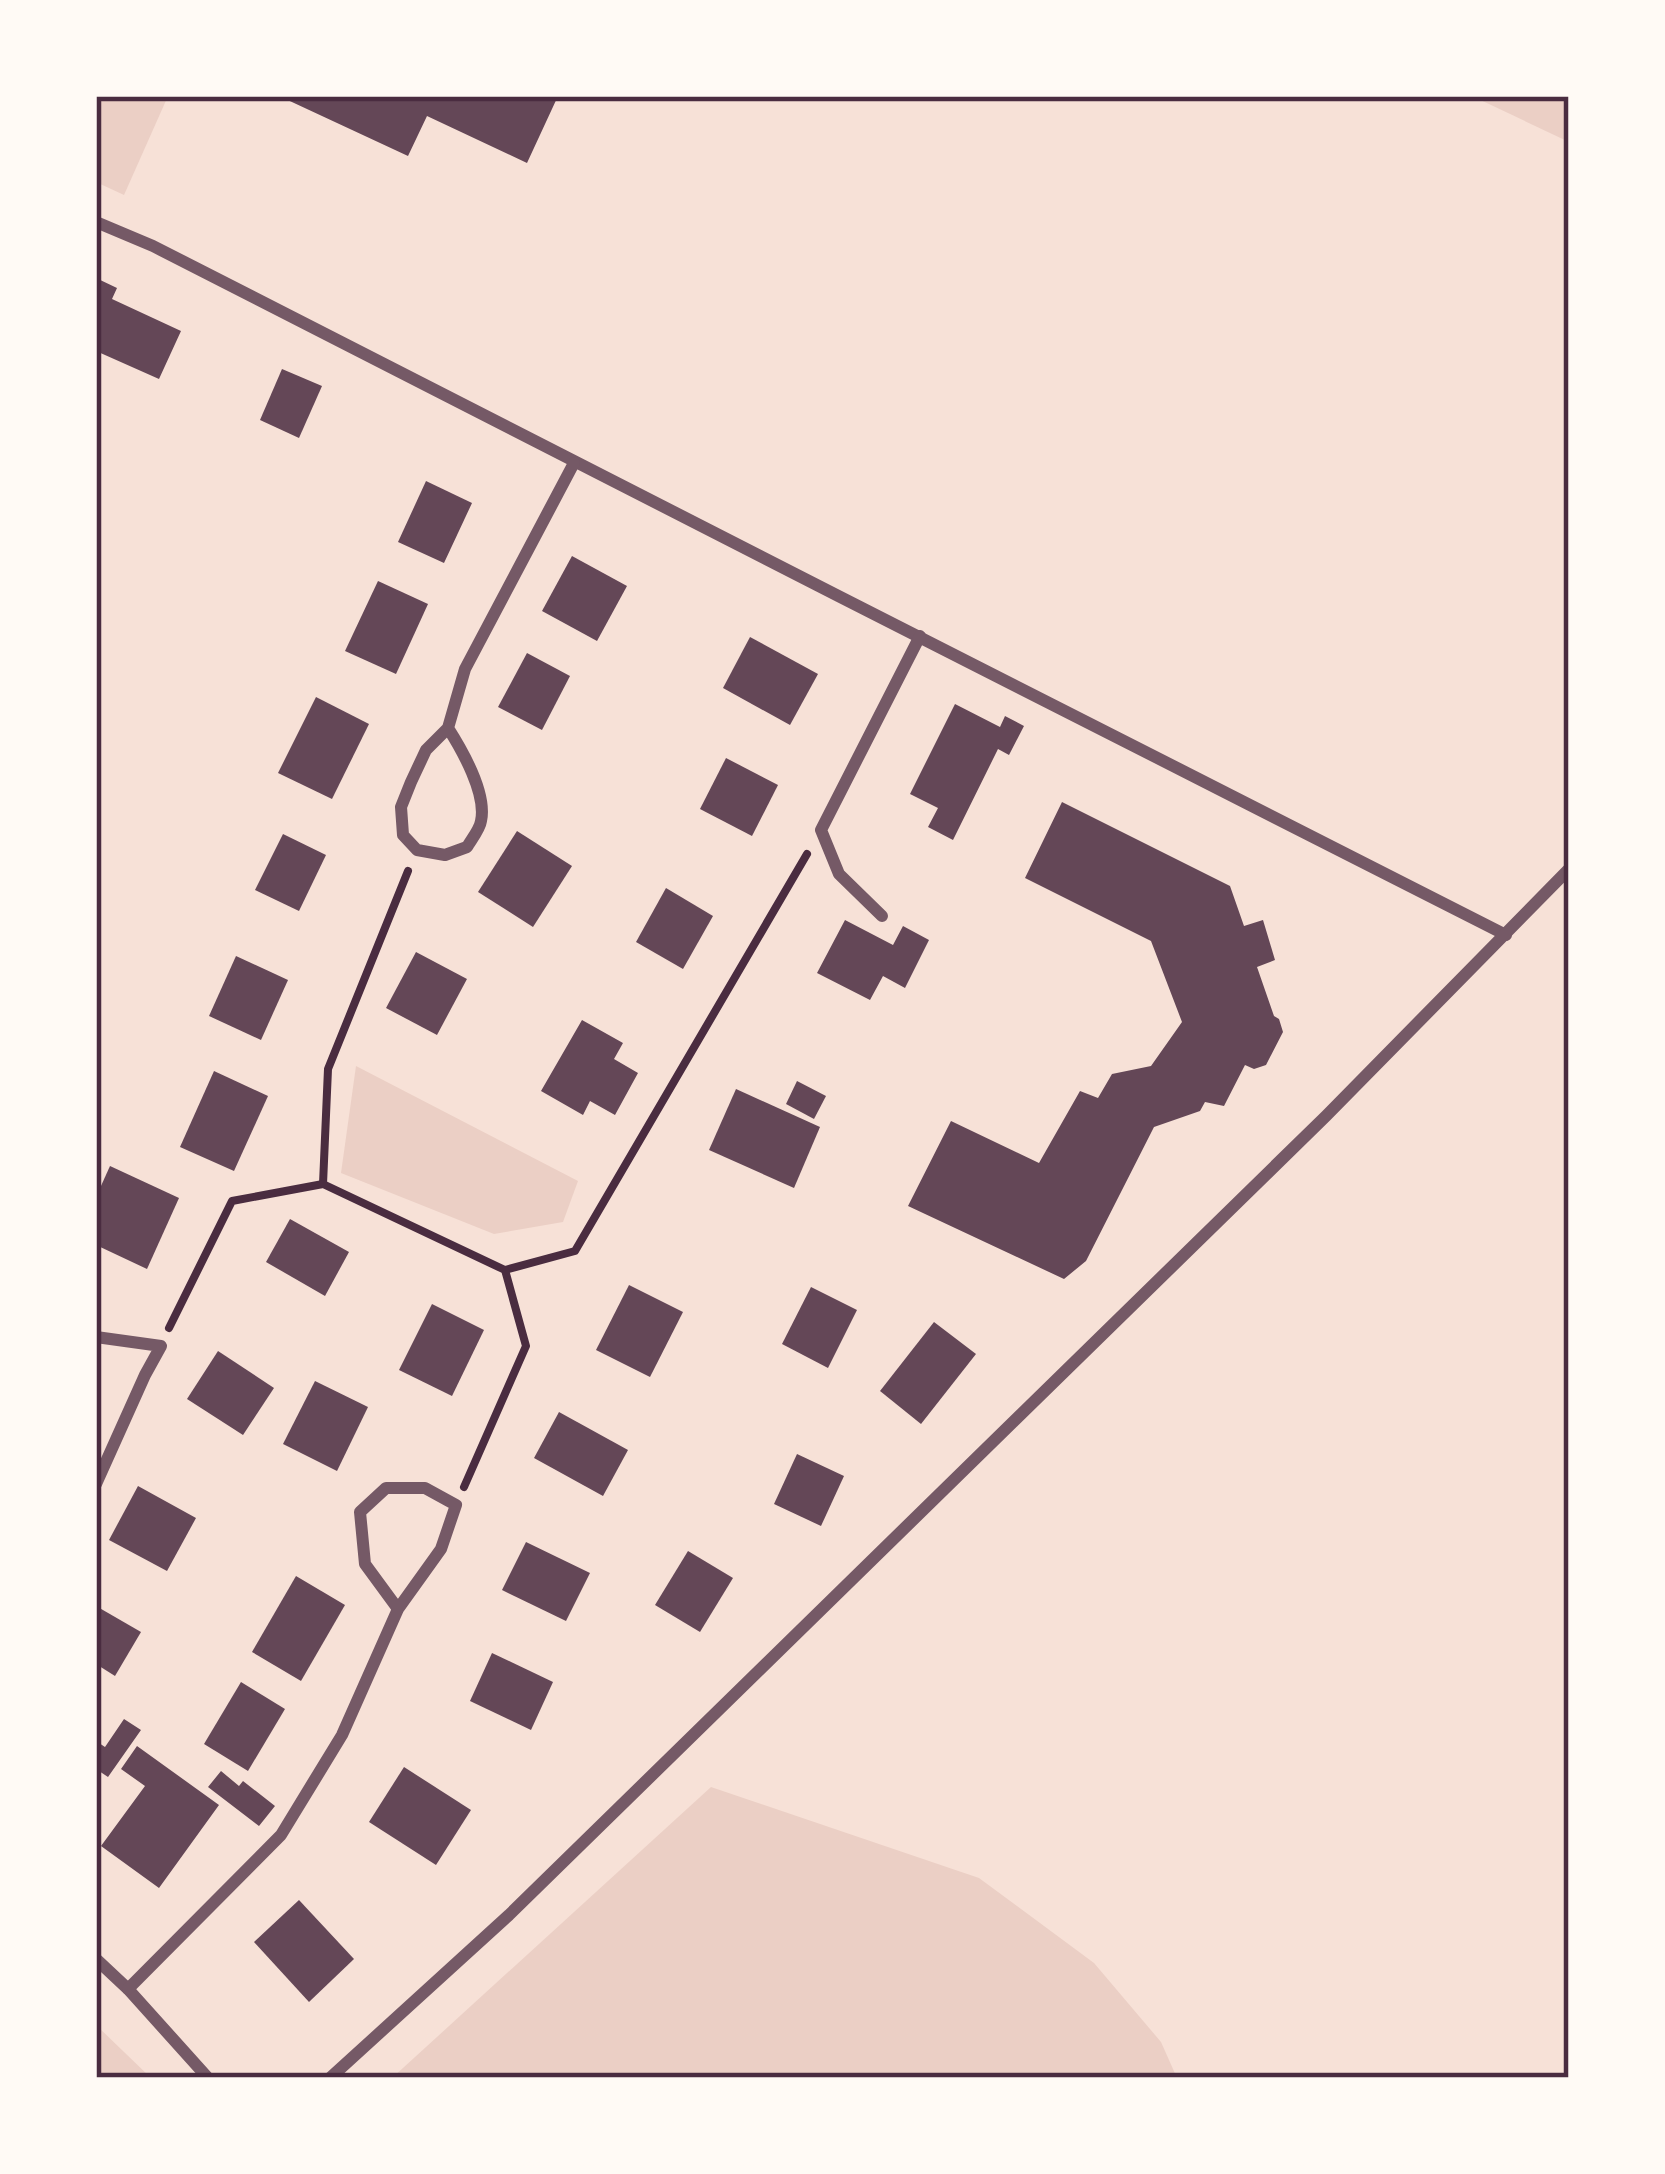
<svg xmlns="http://www.w3.org/2000/svg" width="1665" height="2174" font-family="Mulish,sans-serif">
  <style>
    .green { fill: #ebcfc5 }
    .building { fill: #644757 }
    .lines { fill: none; stroke-linecap: round; stroke-linejoin: round }
    .path { stroke: #4a2c40; stroke-width: 8 }
    .minor { stroke: #755966; stroke-width: 12 }
    .neatline { fill: none; stroke: #4a2c40; stroke-width: 4.5 }
  </style>
  <rect width="100%" height="100%" fill="#f7e1d7"/>
  <g class="green">
    <path d="M 96,96 L 168,96 L 124,195 L 96,182 Z"/>
    <path d="M 1472,96 L 1569,96 L 1569,142 Z"/>
    <path d="M 356,1066 L 578,1181 L 563,1222 L 494,1234 L 341,1173 Z"/>
    <path d="M 711,1787 L 979,1878 L 1094,1963 L 1161,2042 L 1177,2078 L 392,2078 Z"/>
    <path d="M 96,2025 L 151,2078 L 96,2078 Z"/>
  </g>
  <g class="building">
    <path d="M 279,96 L 558,96 L 527,163 L 427,116 L 408,156 Z"/>
    <path d="M 96,278 L 117,288 L 112,299 L 181,331 L 159,379 L 96,351 Z"/>
    <path d="M 282,369 L 322,386 L 299,438 L 260,420 Z"/>
    <path d="M 426,481 L 472,503 L 444,563 L 398,542 Z"/>
    <path d="M 572,556 L 627,586 L 597,641 L 542,611 Z"/>
    <path d="M 378,581 L 428,604 L 396,674 L 345,651 Z"/>
    <path d="M 750,637 L 818,674 L 790,725 L 723,688 Z"/>
    <path d="M 527,653 L 570,676 L 542,730 L 498,707 Z"/>
    <path d="M 316,697 L 369,724 L 332,799 L 278,773 Z"/>
    <path d="M 955,704 L 1000,727 L 1005,716 L 1024,726 L 1009,755 L 998,749 L 953,840 L 928,827 L 938,808 L 910,794 Z"/>
    <path d="M 726,758 L 778,785 L 752,836 L 700,809 Z"/>
    <path d="M 1062,802 L 1230,886 L 1244,926 L 1263,920 L 1275,960 L 1257,967 L 1274,1016 L 1279,1019 L 1283,1032 L 1266,1065 L 1254,1069 L 1245,1065 L 1224,1106 L 1205,1102 L 1200,1111 L 1154,1127 L 1086,1261 L 1064,1279 L 908,1206 L 951,1121 L 1039,1163 L 1080,1091 L 1098,1098 L 1112,1074 L 1151,1066 L 1182,1022 L 1151,941 L 1025,878 Z"/>
    <path d="M 517,831 L 572,866 L 533,927 L 478,892 Z"/>
    <path d="M 283,834 L 326,855 L 299,911 L 255,890 Z"/>
    <path d="M 666,888 L 713,916 L 683,969 L 636,942 Z"/>
    <path d="M 845,920 L 893,945 L 903,926 L 929,940 L 905,988 L 883,976 L 870,1000 L 817,973 Z"/>
    <path d="M 416,952 L 467,979 L 437,1035 L 386,1008 Z"/>
    <path d="M 236,956 L 288,980 L 261,1040 L 209,1016 Z"/>
    <path d="M 582,1020 L 623,1043 L 614,1059 L 638,1073 L 615,1115 L 590,1101 L 583,1115 L 541,1091 Z"/>
    <path d="M 214,1071 L 268,1096 L 234,1171 L 180,1147 Z"/>
    <path d="M 797,1081 L 826,1096 L 814,1119 L 786,1104 Z"/>
    <path d="M 736,1089 L 820,1127 L 794,1188 L 709,1150 Z"/>
    <path d="M 110,1166 L 179,1198 L 147,1269 L 96,1245 L 96,1197 Z"/>
    <path d="M 290,1219 L 349,1252 L 325,1296 L 266,1262 Z"/>
    <path d="M 629,1285 L 683,1312 L 650,1377 L 596,1350 Z"/>
    <path d="M 811,1287 L 857,1310 L 828,1368 L 782,1344 Z"/>
    <path d="M 432,1304 L 484,1330 L 452,1396 L 399,1370 Z"/>
    <path d="M 934,1322 L 976,1354 L 921,1424 L 880,1391 Z"/>
    <path d="M 218,1351 L 274,1388 L 243,1435 L 187,1399 Z"/>
    <path d="M 315,1381 L 368,1407 L 337,1471 L 283,1444 Z"/>
    <path d="M 559,1412 L 628,1450 L 603,1496 L 534,1458 Z"/>
    <path d="M 797,1454 L 844,1476 L 821,1526 L 774,1504 Z"/>
    <path d="M 138,1486 L 196,1518 L 167,1571 L 109,1540 Z"/>
    <path d="M 526,1542 L 590,1573 L 566,1621 L 502,1590 Z"/>
    <path d="M 688,1551 L 733,1578 L 700,1632 L 655,1605 Z"/>
    <path d="M 296,1576 L 345,1605 L 301,1681 L 252,1652 Z"/>
    <path d="M 96,1606 L 141,1632 L 115,1676 L 96,1664 Z"/>
    <path d="M 492,1653 L 553,1682 L 531,1730 L 470,1701 Z"/>
    <path d="M 241,1682 L 285,1709 L 248,1771 L 204,1744 Z"/>
    <path d="M 124,1719 L 141,1730 L 108,1777 L 96,1769 L 96,1741 L 105,1747 Z"/>
    <path d="M 137,1746 L 219,1805 L 159,1888 L 101,1846 L 145,1786 L 121,1769 Z"/>
    <path d="M 404,1767 L 471,1810 L 436,1865 L 369,1822 Z"/>
    <path d="M 221,1771 L 239,1786 L 243,1781 L 275,1806 L 259,1826 L 208,1787 Z"/>
    <path d="M 299,1900 L 354,1959 L 309,2002 L 254,1942 Z"/>
  </g>
  <g class="lines">
    <g class="path">
      <path d="M 323,1184 L 328,1069 L 408,871"/>
      <path d="M 505,1270 L 575,1251 L 807,854"/>
      <path d="M 169,1328 L 232,1201 L 323,1184 L 505,1270 L 526,1346 L 464,1487"/>
    </g>
    <g class="minor">
      <path d="M 96,222 L 153,246 C 603,478 1055,705 1506,935"/>
      <path d="M 448,728 C 462,750 487,794 481,821 C 480,829 471,840 467,847 L 445,855 L 417,850 L 403,835 L 401,807 L 411,782 L 426,750 L 448,728 L 465,669 L 574,463"/>
      <path d="M 882,916 L 839,874 L 821,830 L 920,636"/>
      <path d="M 96,1337 L 161,1346 L 145,1375 L 96,1484"/>
      <path d="M 96,1959 L 128,1989 L 208,2078"/>
      <path d="M 128,1989 L 281,1835 L 342,1735 L 398,1609 L 441,1549 L 456,1505 L 425,1488 L 386,1488 L 360,1512 L 365,1564 L 398,1609"/>
      <path d="M 330,2078 L 509,1915 L 1326,1116 L 1569,869"/>
    </g>
  </g>
  <rect width="1665" height="2174" fill="none" stroke="#fffaf5" stroke-width="198"/>
  <rect x="99" y="99" width="1467" height="1976" class="neatline"/>
</svg>
